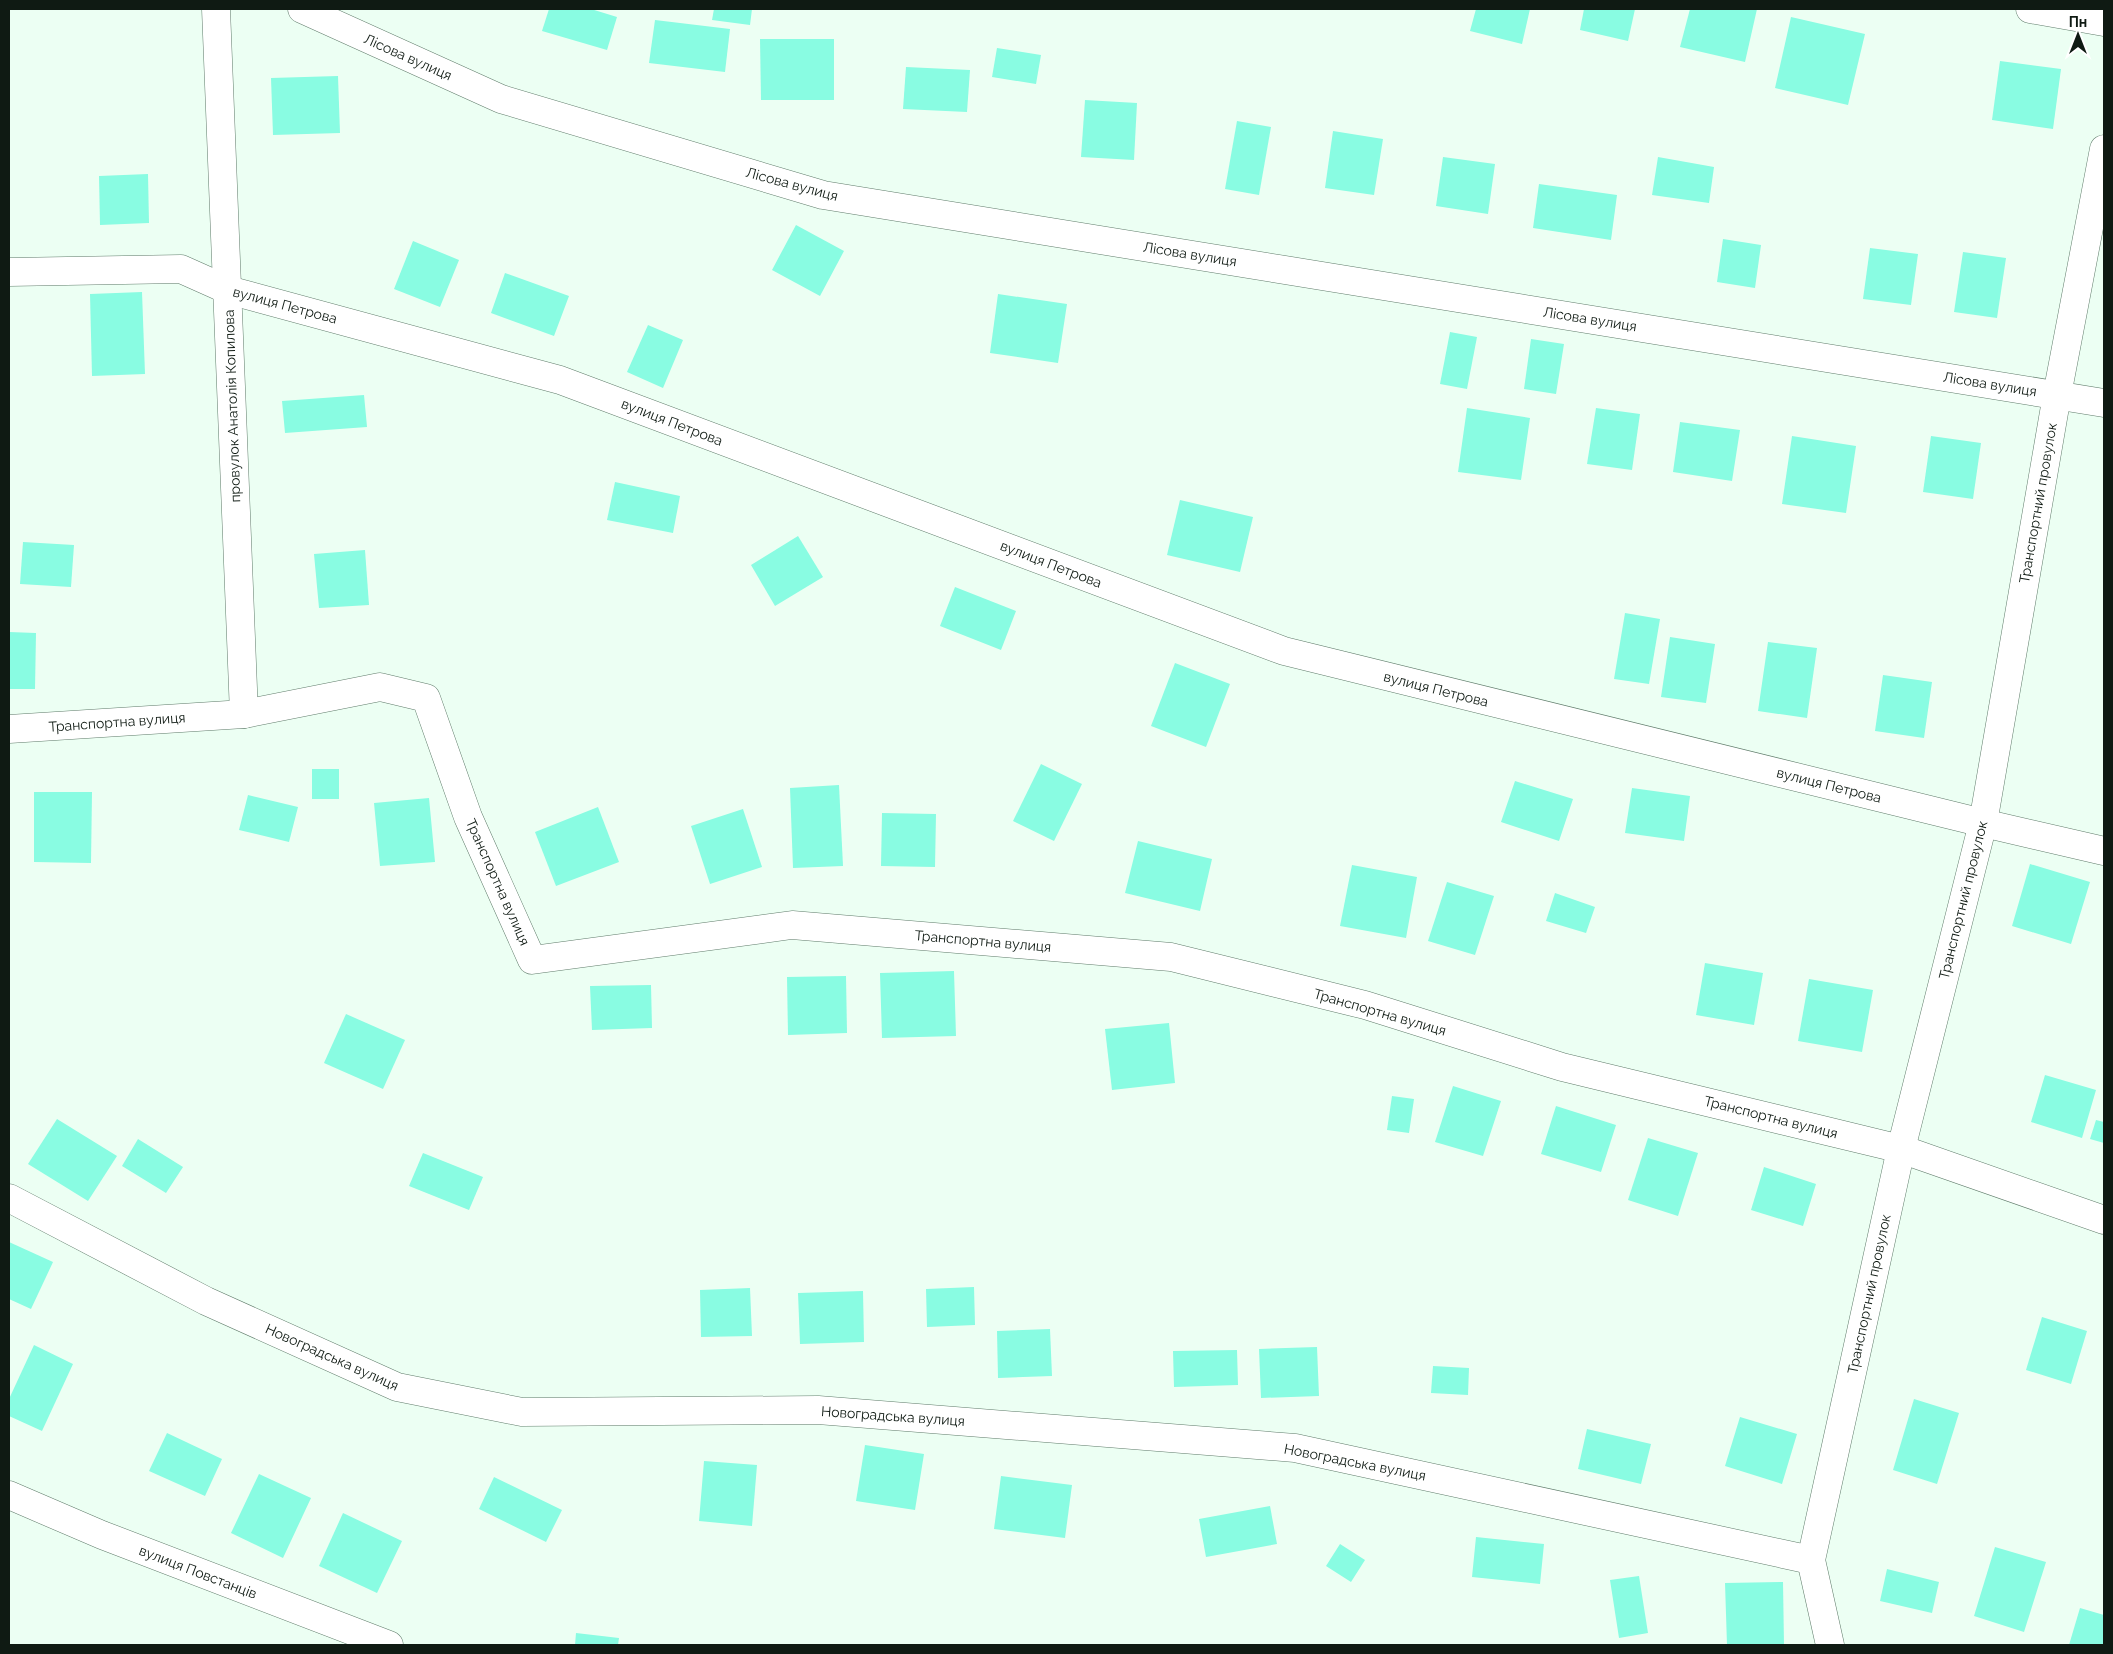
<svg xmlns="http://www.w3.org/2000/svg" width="2113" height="1654" font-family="Raleway,sans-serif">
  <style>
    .building { fill: #89fce2 }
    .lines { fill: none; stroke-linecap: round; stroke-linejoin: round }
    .street-casing { stroke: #607c6b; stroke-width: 29 }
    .street { stroke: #fff; stroke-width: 28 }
    .labels { text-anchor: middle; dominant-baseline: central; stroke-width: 4.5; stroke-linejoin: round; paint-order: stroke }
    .street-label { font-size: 14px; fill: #0f1a13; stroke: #fff }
  </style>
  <rect width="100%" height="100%" fill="#ecfff3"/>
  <g class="building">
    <path d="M 549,9 L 591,9 L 617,17 L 607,50 L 542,31 Z"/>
    <path d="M 714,9 L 752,9 L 750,25 L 712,20 Z"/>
    <path d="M 1476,9 L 1530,9 L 1522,44 L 1470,31 Z"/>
    <path d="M 1584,9 L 1635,9 L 1628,41 L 1580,30 Z"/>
    <path d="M 1690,9 L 1757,9 L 1745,62 L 1680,47 Z"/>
    <path d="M 1791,17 L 1865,34 L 1848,105 L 1775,88 Z"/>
    <path d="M 655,20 L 730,29 L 725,72 L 649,63 Z"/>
    <path d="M 760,39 L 834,39 L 834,100 L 761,100 Z"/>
    <path d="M 997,48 L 1041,55 L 1036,84 L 992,77 Z"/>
    <path d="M 2000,61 L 2061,69 L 2053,129 L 1992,120 Z"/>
    <path d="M 906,67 L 970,70 L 967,112 L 903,109 Z"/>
    <path d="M 338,76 L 340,133 L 273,135 L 271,78 Z"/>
    <path d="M 1085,100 L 1137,103 L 1134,160 L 1081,157 Z"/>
    <path d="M 1237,121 L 1271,127 L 1259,195 L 1225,189 Z"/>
    <path d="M 1333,131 L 1383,139 L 1374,195 L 1325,188 Z"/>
    <path d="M 1443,157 L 1495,164 L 1488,214 L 1436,206 Z"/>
    <path d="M 1658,157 L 1714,167 L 1709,203 L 1652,195 Z"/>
    <path d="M 148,174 L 149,223 L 100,225 L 99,176 Z"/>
    <path d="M 1539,184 L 1617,195 L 1611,240 L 1533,228 Z"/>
    <path d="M 796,225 L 844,251 L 820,296 L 772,270 Z"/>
    <path d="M 1723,239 L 1761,245 L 1755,288 L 1717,282 Z"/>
    <path d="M 413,241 L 459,260 L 440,307 L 394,289 Z"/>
    <path d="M 1870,248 L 1918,254 L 1911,305 L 1863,299 Z"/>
    <path d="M 1963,252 L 2006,258 L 1997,318 L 1954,312 Z"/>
    <path d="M 505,273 L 569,296 L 554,336 L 491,313 Z"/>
    <path d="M 142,292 L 145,374 L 92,376 L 90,294 Z"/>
    <path d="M 998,294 L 1067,304 L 1058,363 L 990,353 Z"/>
    <path d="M 648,325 L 683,340 L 663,388 L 627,372 Z"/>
    <path d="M 1450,332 L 1477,337 L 1467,389 L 1440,384 Z"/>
    <path d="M 1531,339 L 1564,344 L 1556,394 L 1524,389 Z"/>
    <path d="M 364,395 L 367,427 L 285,433 L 282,401 Z"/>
    <path d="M 1467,408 L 1530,418 L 1521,480 L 1458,472 Z"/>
    <path d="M 1596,408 L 1640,414 L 1632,470 L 1587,464 Z"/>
    <path d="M 1680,422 L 1740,430 L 1732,481 L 1673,472 Z"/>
    <path d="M 1792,436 L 1856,446 L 1846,513 L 1782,504 Z"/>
    <path d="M 1931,436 L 1981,443 L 1973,499 L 1923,492 Z"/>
    <path d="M 615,482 L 680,496 L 673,533 L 607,520 Z"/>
    <path d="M 1180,500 L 1253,517 L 1240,572 L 1167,555 Z"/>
    <path d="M 798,536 L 823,577 L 775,606 L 751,565 Z"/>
    <path d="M 23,542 L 74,545 L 71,587 L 20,584 Z"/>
    <path d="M 365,550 L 369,605 L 319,608 L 314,554 Z"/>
    <path d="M 955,587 L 1016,611 L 1001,650 L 940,626 Z"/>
    <path d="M 1625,613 L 1660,619 L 1649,684 L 1614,679 Z"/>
    <path d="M 9,632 L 36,633 L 35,689 L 9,689 Z"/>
    <path d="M 1670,637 L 1715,644 L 1706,703 L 1661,697 Z"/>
    <path d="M 1768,642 L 1817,648 L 1807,718 L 1758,711 Z"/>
    <path d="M 1175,663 L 1230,684 L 1206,747 L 1151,726 Z"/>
    <path d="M 1883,675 L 1932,682 L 1924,738 L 1875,731 Z"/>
    <path d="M 1041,764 L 1082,784 L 1054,841 L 1013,821 Z"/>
    <rect x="312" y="769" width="27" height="30"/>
    <path d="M 1515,781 L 1573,799 L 1559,841 L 1501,822 Z"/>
    <path d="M 839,785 L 843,866 L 793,868 L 790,788 Z"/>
    <path d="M 1632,788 L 1690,796 L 1684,841 L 1625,833 Z"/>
    <path d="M 34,792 L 92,792 L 91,863 L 34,862 Z"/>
    <path d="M 248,795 L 298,807 L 289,842 L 239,830 Z"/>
    <path d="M 429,798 L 435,862 L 380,866 L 374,803 Z"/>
    <path d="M 598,807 L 619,862 L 556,886 L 535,832 Z"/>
    <path d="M 743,809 L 762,867 L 710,884 L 691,826 Z"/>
    <path d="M 882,813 L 936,814 L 935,867 L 881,866 Z"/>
    <path d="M 1138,841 L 1212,859 L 1200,911 L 1125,893 Z"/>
    <path d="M 2030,864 L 2090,882 L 2071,944 L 2012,926 Z"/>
    <path d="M 1352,865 L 1417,877 L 1406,938 L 1340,926 Z"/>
    <path d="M 1447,882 L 1494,896 L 1475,955 L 1428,941 Z"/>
    <path d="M 1555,893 L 1595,907 L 1586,933 L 1546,921 Z"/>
    <path d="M 1705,963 L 1763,973 L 1754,1025 L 1696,1015 Z"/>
    <path d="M 954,971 L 956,1036 L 882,1038 L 880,973 Z"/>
    <path d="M 846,976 L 847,1033 L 788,1035 L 787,977 Z"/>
    <path d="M 1809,979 L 1873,990 L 1862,1052 L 1798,1041 Z"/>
    <path d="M 651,985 L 652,1028 L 592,1030 L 590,986 Z"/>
    <path d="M 346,1014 L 405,1040 L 383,1089 L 324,1063 Z"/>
    <path d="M 1169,1023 L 1175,1083 L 1112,1090 L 1105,1029 Z"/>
    <path d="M 2045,1075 L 2096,1090 L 2082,1138 L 2031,1122 Z"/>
    <path d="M 1453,1086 L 1501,1101 L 1483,1156 L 1435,1142 Z"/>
    <path d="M 1392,1096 L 1414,1099 L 1409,1133 L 1387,1130 Z"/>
    <path d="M 1556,1106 L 1616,1125 L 1601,1172 L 1541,1154 Z"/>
    <path d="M 57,1119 L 117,1156 L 88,1201 L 28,1164 Z"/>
    <path d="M 2096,1120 L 2104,1122 L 2104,1143 L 2090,1139 Z"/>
    <path d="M 1648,1138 L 1698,1153 L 1678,1216 L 1628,1200 Z"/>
    <path d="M 138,1139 L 183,1167 L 166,1193 L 122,1166 Z"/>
    <path d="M 423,1153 L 483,1177 L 469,1210 L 409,1186 Z"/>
    <path d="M 1764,1167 L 1816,1184 L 1803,1226 L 1751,1210 Z"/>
    <path d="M 9,1242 L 53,1262 L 31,1309 L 9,1299 Z"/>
    <path d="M 974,1287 L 975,1325 L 927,1327 L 926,1289 Z"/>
    <path d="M 750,1288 L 752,1336 L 701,1337 L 700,1290 Z"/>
    <path d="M 863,1291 L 864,1342 L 800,1344 L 798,1293 Z"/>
    <path d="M 2042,1317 L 2087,1331 L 2071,1384 L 2026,1370 Z"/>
    <path d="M 1050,1329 L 1052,1376 L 998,1378 L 997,1331 Z"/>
    <path d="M 34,1345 L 73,1364 L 42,1431 L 9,1416 L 9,1399 Z"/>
    <path d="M 1317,1347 L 1319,1396 L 1261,1398 L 1259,1349 Z"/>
    <path d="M 1237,1350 L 1238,1385 L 1174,1387 L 1173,1351 Z"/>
    <path d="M 1433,1366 L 1469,1368 L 1468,1395 L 1431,1393 Z"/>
    <path d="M 1914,1399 L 1959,1413 L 1937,1484 L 1893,1470 Z"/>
    <path d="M 1740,1417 L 1797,1434 L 1782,1484 L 1725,1466 Z"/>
    <path d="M 1587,1429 L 1651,1444 L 1641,1484 L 1578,1469 Z"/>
    <path d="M 167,1433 L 222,1459 L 205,1496 L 149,1471 Z"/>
    <path d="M 865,1445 L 924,1454 L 915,1510 L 856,1501 Z"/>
    <path d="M 704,1461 L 757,1465 L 752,1526 L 699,1521 Z"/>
    <path d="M 259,1474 L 311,1498 L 283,1558 L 231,1533 Z"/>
    <path d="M 1001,1476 L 1072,1485 L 1065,1538 L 994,1529 Z"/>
    <path d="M 494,1477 L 562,1510 L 546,1542 L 479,1509 Z"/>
    <path d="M 1270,1506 L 1277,1544 L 1206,1557 L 1199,1519 Z"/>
    <path d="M 343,1513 L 402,1541 L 377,1593 L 319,1566 Z"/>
    <path d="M 1476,1537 L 1544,1544 L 1540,1584 L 1472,1577 Z"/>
    <path d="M 1340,1544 L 1365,1560 L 1351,1582 L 1326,1566 Z"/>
    <path d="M 1995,1547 L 2046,1562 L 2024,1632 L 1974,1616 Z"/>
    <path d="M 1887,1569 L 1939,1582 L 1932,1613 L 1880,1601 Z"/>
    <path d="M 1639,1576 L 1648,1633 L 1619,1638 L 1610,1580 Z"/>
    <path d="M 1783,1582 L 1784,1645 L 1727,1645 L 1725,1583 Z"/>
    <path d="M 2080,1608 L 2104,1615 L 2104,1645 L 2069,1645 Z"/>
    <path d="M 576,1633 L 619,1638 L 618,1645 L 575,1645 Z"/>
  </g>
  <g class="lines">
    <defs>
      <g id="street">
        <path d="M 216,9 L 244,714"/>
        <path d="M 302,9 L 501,99 L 823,195 L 2104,403"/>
        <path d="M 2030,9 L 2104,22"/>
        <path d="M 9,272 L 181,269 L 228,290 L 560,380 L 1284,651 L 1983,823 L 2104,851"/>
        <path d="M 9,729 L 244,714 L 380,687 L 426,698 L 468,817 L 532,960 L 792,925 L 1171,957 L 1365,1005 L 1562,1067 L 1901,1149 L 2104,1220"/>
        <path d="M 9,1198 L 206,1301 L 397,1387 L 522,1412 L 818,1410 L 1295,1448 L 1811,1560"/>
        <path d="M 9,1495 L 102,1535 L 389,1645"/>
        <path d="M 1830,1645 L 1811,1560 L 1901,1149 L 1983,823 L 2057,395 L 2104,149"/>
      </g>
    </defs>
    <use href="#street" class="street-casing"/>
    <use href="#street" class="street"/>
  </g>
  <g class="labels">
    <g class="street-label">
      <text transform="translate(408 57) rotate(24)">Лісова вулиця</text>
      <text transform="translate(792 184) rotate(15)">Лісова вулиця</text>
      <text transform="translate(1190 254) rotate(9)">Лісова вулиця</text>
      <text transform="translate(285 305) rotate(15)">вулиця Петрова</text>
      <text transform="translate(1590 319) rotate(9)">Лісова вулиця</text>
      <text transform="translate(1990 384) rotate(9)">Лісова вулиця</text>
      <text transform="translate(232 406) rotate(-92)">провулок Анатолія Копилова</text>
      <text transform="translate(672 422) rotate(21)">вулиця Петрова</text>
      <text transform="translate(2038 503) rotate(-80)">Транспортний провулок</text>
      <text transform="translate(1051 564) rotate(21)">вулиця Петрова</text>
      <text transform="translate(1436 689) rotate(14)">вулиця Петрова</text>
      <text transform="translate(117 722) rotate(-4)">Транспортна вулиця</text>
      <text transform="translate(1829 785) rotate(14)">вулиця Петрова</text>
      <text transform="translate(498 882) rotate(66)">Транспортна вулиця</text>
      <text transform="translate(1963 900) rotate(-76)">Транспортний провулок</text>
      <text transform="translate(983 941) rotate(5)">Транспортна вулиця</text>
      <text transform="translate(1380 1012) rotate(16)">Транспортна вулиця</text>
      <text transform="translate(1771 1117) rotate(14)">Транспортна вулиця</text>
      <text transform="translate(1869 1294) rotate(-78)">Транспортний провулок</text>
      <text transform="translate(332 1357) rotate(24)">Новоградська вулиця</text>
      <text transform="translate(893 1416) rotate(4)">Новоградська вулиця</text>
      <text transform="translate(1355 1462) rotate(11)">Новоградська вулиця</text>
      <text transform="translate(198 1572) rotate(21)">вулиця Повстанців</text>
    </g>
  </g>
  <rect width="2113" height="1654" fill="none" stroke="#0f1a13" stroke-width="20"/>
  <g transform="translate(2078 35)" stroke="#ffffff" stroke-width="4" paint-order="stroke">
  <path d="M0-4L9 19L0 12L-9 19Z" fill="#0f1a13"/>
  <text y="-8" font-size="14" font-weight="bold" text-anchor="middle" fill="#0f1a13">Пн</text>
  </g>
</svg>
